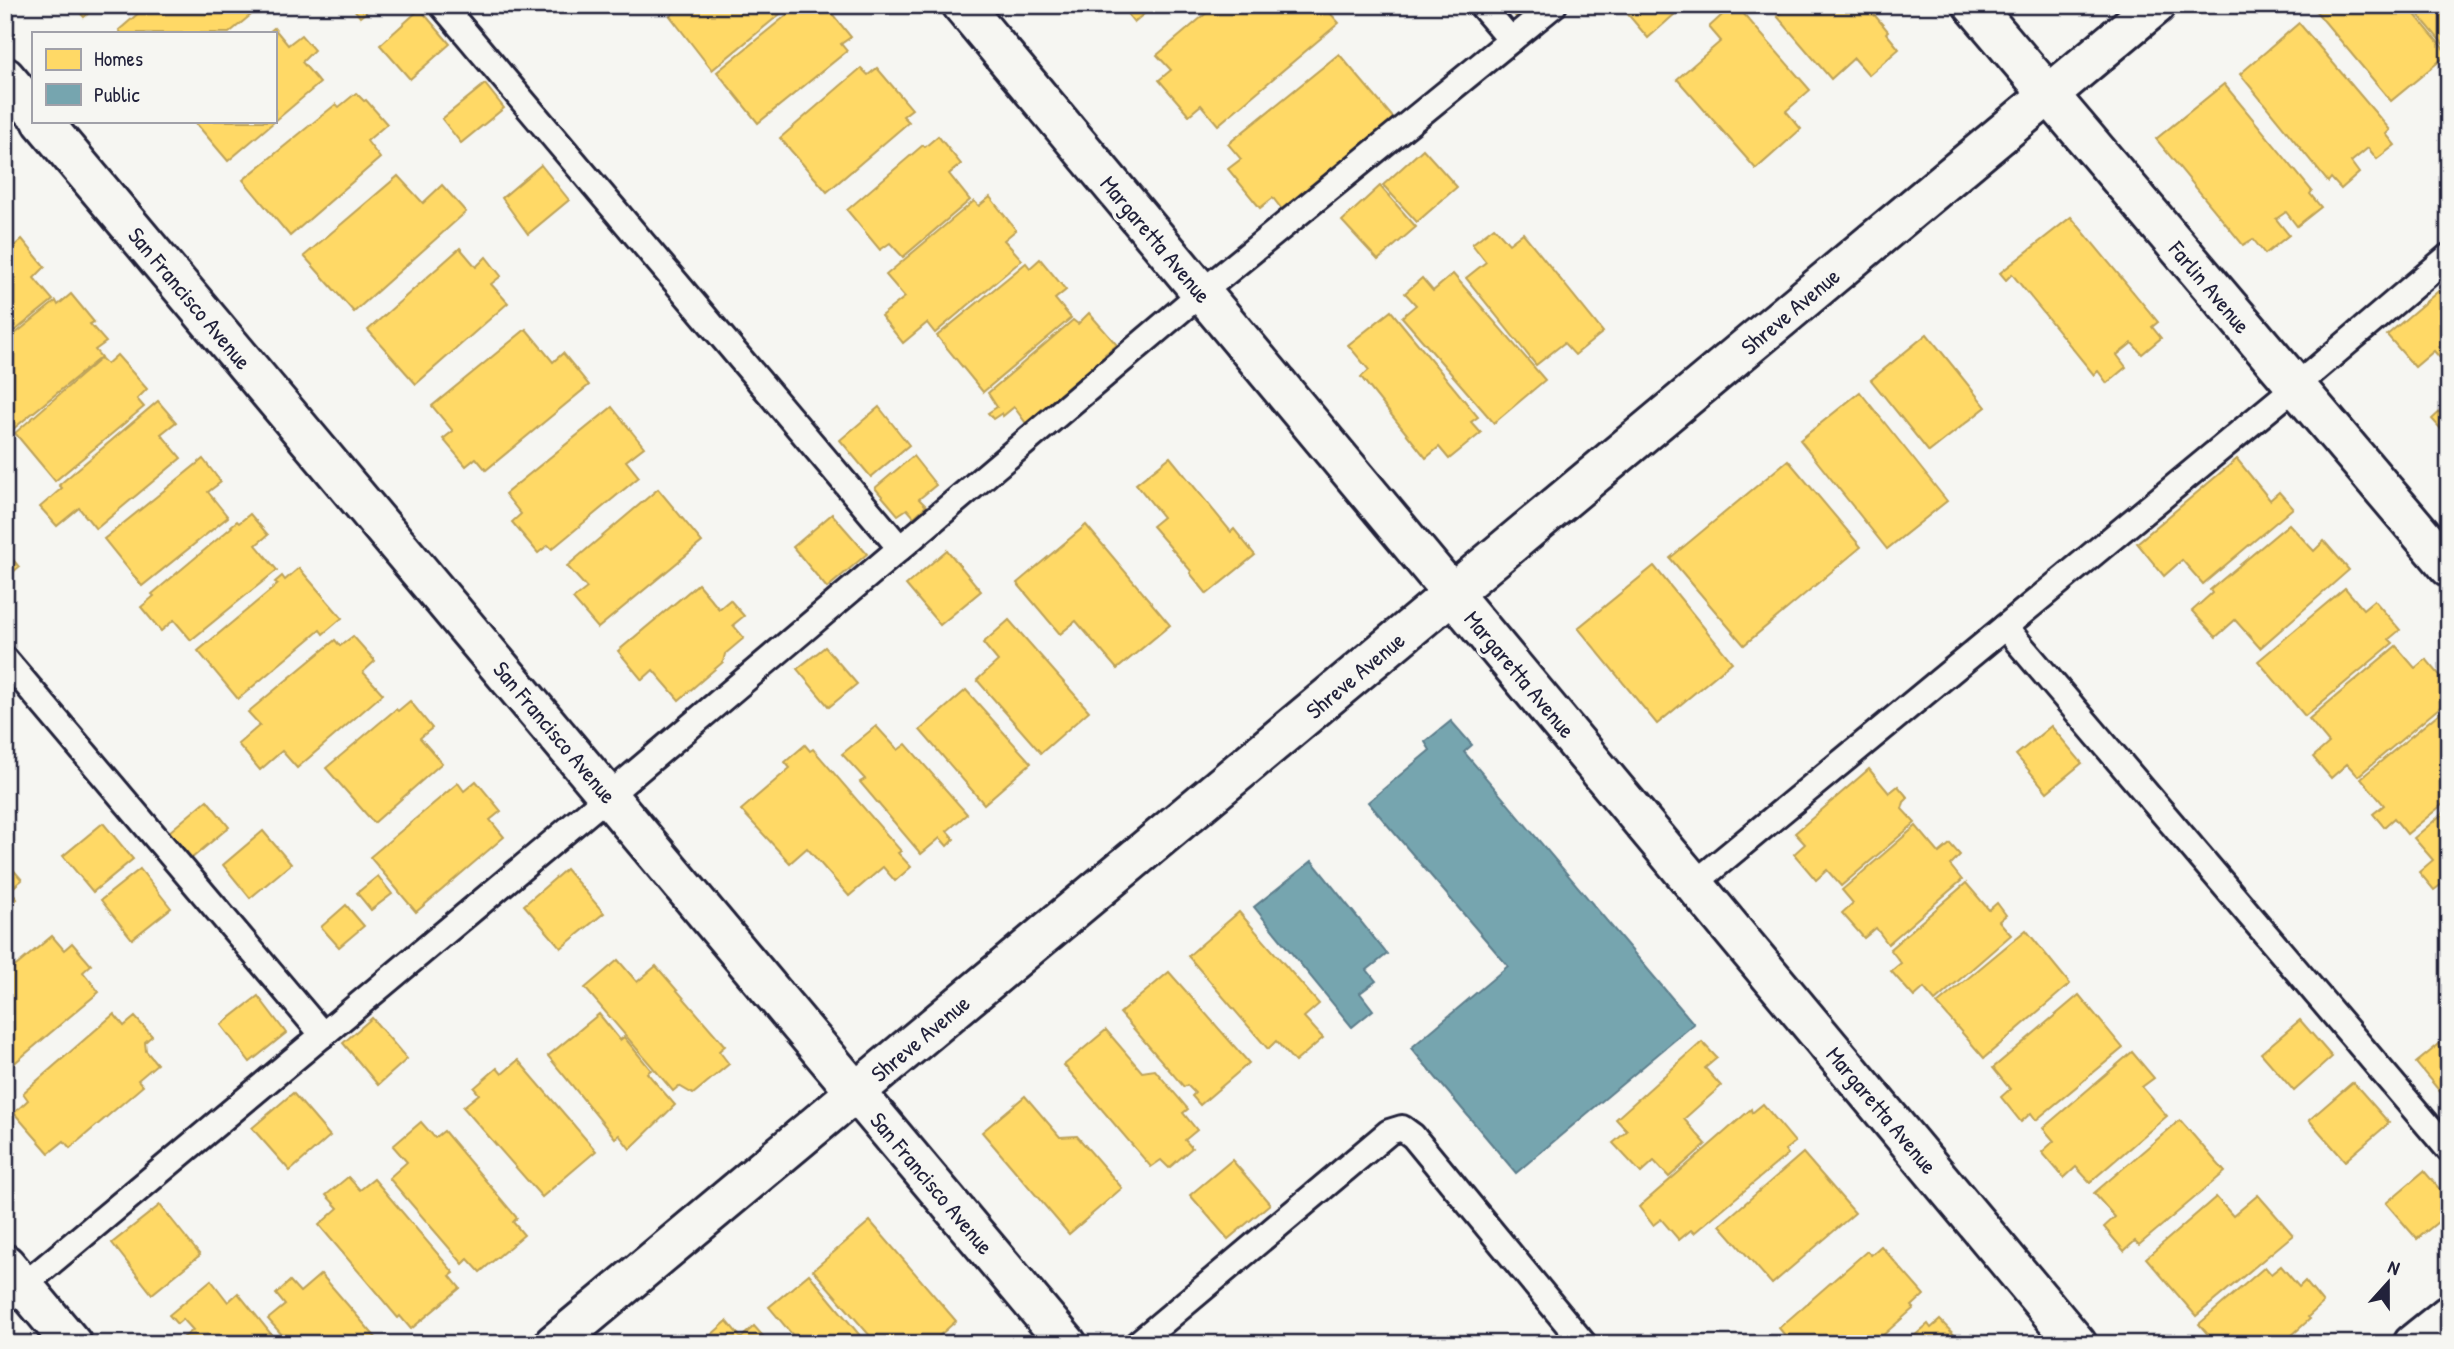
<svg xmlns="http://www.w3.org/2000/svg" width="2454" height="1349" font-family="'Patrick Hand',sans-serif">
  <style>
    .homes { fill: #ffd966; stroke: #bda259; stroke-width: 2 }
    .public { fill: #76a5af; stroke: #5d7e8c; stroke-width: 2 }
    .lines { fill: none; stroke-linecap: round; stroke-linejoin: round }
    .service-casing { stroke: #22223b; stroke-width: 30 }
    .minor-casing { stroke: #22223b; stroke-width: 44 }
    .tertiary-casing { stroke: #22223b; stroke-width: 44 }
    .service { stroke: #f6f6f2; stroke-width: 24 }
    .minor { stroke: #f6f6f2; stroke-width: 38 }
    .tertiary { stroke: #f6f6f2; stroke-width: 38 }
    .labels { text-anchor: middle; dominant-baseline: central; stroke-width: 7; stroke-linejoin: round; paint-order: stroke }
    .street-label { font-size: 23px; fill: #22223b; stroke: #f6f6f2 }
  </style>
  <rect width="100%" height="100%" fill="#f6f6f2"/>
  <filter id="ink" filterUnits="userSpaceOnUse"><feTurbulence type="fractalNoise" baseFrequency=".0143" numOctaves="2"/><feDisplacementMap in="SourceGraphic" scale="14" xChannelSelector="R" yChannelSelector="G"/><feConvolveMatrix kernelMatrix="1 2 1 2 8 2 1 2 1" color-interpolation-filters="sRGB"/></filter>
  <g filter="url(#ink)">
    <g class="homes">
      <path d="M 73,5 L 98,5 L 84,17 Z"/>
      <path d="M 148,5 L 263,5 L 229,33 L 121,33 L 119,30 Z"/>
      <path d="M 351,5 L 374,5 L 360,17 Z"/>
      <path d="M 684,5 L 791,5 L 712,70 L 670,16 Z"/>
      <path d="M 799,5 L 825,5 L 851,37 L 841,44 L 847,51 L 758,123 L 717,72 Z"/>
      <path d="M 1120,5 L 1155,5 L 1134,22 Z"/>
      <path d="M 1216,5 L 1323,5 L 1339,23 L 1218,125 L 1201,105 L 1189,115 L 1159,80 L 1171,70 L 1157,55 Z"/>
      <path d="M 1506,5 L 1533,5 L 1517,18 Z"/>
      <path d="M 1620,5 L 1685,5 L 1648,38 Z"/>
      <path d="M 1733,5 L 1736,5 L 1810,90 L 1786,111 L 1801,129 L 1756,169 L 1677,79 L 1721,41 L 1709,27 Z"/>
      <path d="M 1789,5 L 1866,5 L 1888,31 L 1886,33 L 1899,49 L 1869,75 L 1854,58 L 1831,79 L 1777,16 Z"/>
      <path d="M 2318,5 L 2407,5 L 2448,54 L 2391,101 L 2314,9 Z"/>
      <path d="M 2410,5 L 2449,5 L 2449,51 Z"/>
      <path d="M 420,9 L 450,44 L 410,79 L 380,45 Z"/>
      <path d="M 2299,23 L 2390,130 L 2386,134 L 2395,145 L 2377,159 L 2368,148 L 2351,162 L 2359,173 L 2341,189 L 2331,178 L 2328,182 L 2240,74 Z"/>
      <path d="M 274,28 L 288,45 L 301,35 L 314,50 L 302,62 L 320,83 L 228,161 L 194,121 L 275,121 L 275,33 L 268,33 Z"/>
      <path d="M 1339,54 L 1395,120 L 1284,212 L 1273,198 L 1260,208 L 1228,169 L 1241,159 L 1228,144 Z"/>
      <path d="M 861,68 L 868,75 L 877,68 L 912,109 L 903,116 L 909,122 L 827,192 L 780,138 Z"/>
      <path d="M 485,84 L 504,108 L 461,143 L 442,119 Z"/>
      <path d="M 2224,84 L 2312,191 L 2310,194 L 2321,207 L 2297,226 L 2286,212 L 2276,219 L 2289,235 L 2265,254 L 2253,239 L 2243,245 L 2156,139 Z"/>
      <path d="M 356,93 L 364,101 L 366,100 L 387,124 L 367,141 L 380,158 L 290,236 L 243,180 L 336,104 L 339,107 Z"/>
      <path d="M 938,136 L 961,164 L 949,174 L 970,200 L 903,257 L 890,243 L 880,250 L 847,210 L 923,145 L 925,147 Z"/>
      <path d="M 1423,149 L 1457,187 L 1417,222 L 1383,185 Z"/>
      <path d="M 541,165 L 569,200 L 528,234 L 502,198 Z"/>
      <path d="M 398,176 L 423,203 L 442,185 L 466,212 L 354,312 L 304,256 Z"/>
      <path d="M 1380,186 L 1416,227 L 1378,260 L 1342,221 Z"/>
      <path d="M 990,197 L 1016,230 L 1004,240 L 1022,260 L 935,333 L 927,323 L 903,343 L 881,316 L 905,297 L 886,275 L 974,201 L 979,206 Z"/>
      <path d="M 2071,217 L 2158,322 L 2152,327 L 2161,338 L 2142,354 L 2132,343 L 2117,355 L 2126,367 L 2107,383 L 2098,371 L 2094,375 L 2012,274 L 2006,280 L 2000,273 Z"/>
      <path d="M 1494,227 L 1509,244 L 1523,233 L 1603,332 L 1575,355 L 1564,343 L 1536,365 L 1466,278 L 1486,262 L 1472,244 Z"/>
      <path d="M 22,239 L 45,267 L 34,278 L 53,300 L 5,339 L 5,249 L 8,246 L 11,249 Z"/>
      <path d="M 460,248 L 476,267 L 486,257 L 501,276 L 491,284 L 508,303 L 416,384 L 368,330 Z"/>
      <path d="M 1040,259 L 1066,290 L 1055,299 L 1071,318 L 983,392 L 937,336 L 1026,263 L 1030,268 Z"/>
      <path d="M 1453,274 L 1545,380 L 1494,423 L 1402,317 L 1416,305 L 1405,293 L 1422,278 L 1433,291 Z"/>
      <path d="M 2449,282 L 2449,368 L 2434,351 L 2415,367 L 2387,335 Z"/>
      <path d="M 71,294 L 94,322 L 90,324 L 106,342 L 95,350 L 101,357 L 13,429 L 5,419 L 5,342 L 56,301 L 58,305 Z"/>
      <path d="M 1391,311 L 1478,417 L 1471,422 L 1481,433 L 1449,459 L 1439,447 L 1426,458 L 1361,377 L 1369,370 L 1348,345 Z"/>
      <path d="M 1089,313 L 1117,345 L 1105,354 L 1107,360 L 1028,426 L 1014,407 L 1003,416 L 1002,413 L 993,419 L 988,413 L 997,407 L 988,393 L 1073,320 L 1078,324 Z"/>
      <path d="M 526,329 L 553,362 L 563,353 L 589,385 L 486,470 L 476,458 L 466,466 L 443,439 L 453,431 L 432,406 Z"/>
      <path d="M 1927,334 L 1986,407 L 1929,452 L 1871,380 Z"/>
      <path d="M 117,355 L 147,389 L 137,399 L 144,407 L 55,481 L 15,433 L 101,358 L 107,364 Z"/>
      <path d="M 1860,392 L 1947,501 L 1887,549 L 1800,440 Z"/>
      <path d="M 2449,396 L 2449,438 L 2432,419 L 2445,407 L 2441,402 Z"/>
      <path d="M 158,401 L 176,422 L 161,434 L 181,458 L 96,529 L 79,508 L 57,526 L 40,507 L 62,488 L 59,485 Z"/>
      <path d="M 612,407 L 644,447 L 626,461 L 639,477 L 552,549 L 548,545 L 538,553 L 512,522 L 521,514 L 505,494 Z"/>
      <path d="M 879,407 L 909,445 L 871,477 L 840,440 Z"/>
      <path d="M 913,456 L 936,485 L 919,499 L 926,506 L 914,517 L 907,509 L 898,515 L 875,488 Z"/>
      <path d="M 1170,457 L 1231,532 L 1234,529 L 1255,555 L 1207,594 L 1190,573 L 1191,571 L 1152,526 L 1163,517 L 1136,484 Z"/>
      <path d="M 203,459 L 221,482 L 208,492 L 228,517 L 142,586 L 104,539 Z"/>
      <path d="M 2237,459 L 2270,500 L 2279,492 L 2293,508 L 2203,584 L 2182,560 L 2164,576 L 2137,543 Z"/>
      <path d="M 1788,460 L 1861,547 L 1744,645 L 1670,558 Z"/>
      <path d="M 658,489 L 702,542 L 598,628 L 573,599 L 587,588 L 567,566 Z"/>
      <path d="M 250,514 L 268,535 L 256,545 L 277,570 L 191,640 L 174,620 L 161,631 L 141,607 L 154,596 L 152,594 L 232,527 L 231,526 L 237,521 L 239,523 Z"/>
      <path d="M 832,514 L 867,554 L 827,588 L 793,547 Z"/>
      <path d="M 2289,524 L 2314,551 L 2324,541 L 2349,570 L 2260,648 L 2235,620 L 2216,637 L 2192,611 L 2212,593 L 2210,590 Z"/>
      <path d="M 1086,525 L 1170,625 L 1117,669 L 1076,621 L 1060,634 L 1017,583 Z"/>
      <path d="M 5,550 L 19,567 L 5,579 Z"/>
      <path d="M 947,550 L 981,591 L 940,625 L 906,585 Z"/>
      <path d="M 1654,566 L 1732,662 L 1657,724 L 1578,628 Z"/>
      <path d="M 299,568 L 342,618 L 323,634 L 320,630 L 238,699 L 198,651 L 278,584 L 275,582 L 282,576 L 285,580 Z"/>
      <path d="M 698,584 L 719,609 L 730,600 L 744,616 L 733,625 L 744,638 L 725,654 L 723,662 L 679,700 L 653,670 L 642,680 L 618,651 Z"/>
      <path d="M 2345,588 L 2363,609 L 2374,600 L 2400,630 L 2389,639 L 2393,643 L 2305,716 L 2258,661 Z"/>
      <path d="M 1009,620 L 1089,711 L 1041,753 L 977,680 L 998,661 L 983,643 Z"/>
      <path d="M 353,636 L 375,661 L 363,672 L 383,694 L 297,768 L 282,751 L 260,770 L 238,744 L 260,725 L 248,712 L 335,640 L 340,646 Z"/>
      <path d="M 2396,646 L 2415,668 L 2426,659 L 2449,686 L 2449,691 L 2440,698 L 2445,703 L 2358,776 L 2347,764 L 2331,778 L 2313,757 L 2329,743 L 2309,719 Z"/>
      <path d="M 825,647 L 857,684 L 829,707 L 797,669 Z"/>
      <path d="M 966,690 L 1031,763 L 984,804 L 920,730 Z"/>
      <path d="M 410,701 L 432,728 L 420,738 L 442,763 L 374,823 L 326,768 L 396,709 L 398,711 Z"/>
      <path d="M 2449,705 L 2449,799 L 2407,834 L 2394,818 L 2384,827 L 2373,814 L 2384,805 L 2361,778 Z"/>
      <path d="M 876,726 L 898,750 L 906,744 L 967,814 L 947,831 L 954,839 L 947,846 L 940,838 L 921,854 L 860,782 L 865,779 L 842,754 Z"/>
      <path d="M 2051,726 L 2082,763 L 2047,792 L 2016,755 Z"/>
      <path d="M 805,745 L 810,751 L 813,749 L 901,851 L 898,853 L 911,867 L 895,881 L 883,867 L 849,896 L 807,848 L 790,863 L 741,810 L 790,768 L 785,762 Z"/>
      <path d="M 1869,769 L 1889,793 L 1898,786 L 1908,798 L 1904,802 L 1902,809 L 1915,823 L 1841,886 L 1827,870 L 1816,880 L 1794,854 L 1805,844 L 1795,833 Z"/>
      <path d="M 476,781 L 501,811 L 490,820 L 504,837 L 416,912 L 370,857 L 458,783 L 464,791 Z"/>
      <path d="M 207,800 L 229,827 L 192,858 L 169,832 Z"/>
      <path d="M 2449,808 L 2449,879 L 2434,890 L 2419,872 L 2433,860 L 2414,838 Z"/>
      <path d="M 103,823 L 133,859 L 93,892 L 63,856 Z"/>
      <path d="M 1916,826 L 1939,853 L 1950,844 L 1960,855 L 1950,865 L 1962,880 L 1888,944 L 1876,928 L 1864,938 L 1842,913 L 1853,903 L 1842,890 Z"/>
      <path d="M 263,831 L 291,864 L 250,898 L 223,865 Z"/>
      <path d="M 5,860 L 22,880 L 10,890 L 17,899 L 5,909 Z"/>
      <path d="M 140,869 L 171,908 L 132,939 L 101,900 Z"/>
      <path d="M 566,869 L 604,913 L 561,948 L 524,905 Z"/>
      <path d="M 378,876 L 392,894 L 371,910 L 357,893 Z"/>
      <path d="M 1966,883 L 1989,910 L 1997,903 L 2006,915 L 1999,921 L 2011,935 L 1935,1001 L 1924,988 L 1914,997 L 1891,971 L 1901,963 L 1890,949 Z"/>
      <path d="M 346,905 L 364,926 L 339,947 L 321,927 Z"/>
      <path d="M 1239,912 L 1319,1004 L 1304,1017 L 1323,1038 L 1295,1062 L 1276,1041 L 1268,1049 L 1188,956 Z"/>
      <path d="M 2026,930 L 2070,984 L 1984,1058 L 1937,1004 Z"/>
      <path d="M 52,936 L 64,950 L 72,943 L 91,965 L 83,972 L 99,992 L 5,1071 L 5,975 Z"/>
      <path d="M 618,960 L 637,982 L 656,966 L 725,1046 L 719,1051 L 729,1064 L 693,1094 L 679,1086 L 673,1091 L 585,988 Z"/>
      <path d="M 1169,972 L 1249,1063 L 1200,1105 L 1192,1096 L 1195,1093 L 1187,1085 L 1184,1087 L 1120,1013 Z"/>
      <path d="M 2079,995 L 2123,1048 L 2036,1120 L 2031,1113 L 2021,1122 L 2001,1097 L 2010,1089 L 1993,1068 Z"/>
      <path d="M 258,996 L 286,1033 L 250,1062 L 221,1025 Z"/>
      <path d="M 114,1014 L 124,1026 L 135,1017 L 152,1036 L 145,1042 L 146,1051 L 157,1064 L 138,1080 L 143,1086 L 70,1148 L 64,1141 L 49,1153 L 14,1113 L 28,1100 L 23,1093 Z"/>
      <path d="M 599,1014 L 620,1040 L 624,1037 L 651,1070 L 647,1073 L 675,1105 L 630,1149 L 619,1135 L 615,1138 L 548,1056 Z"/>
      <path d="M 372,1018 L 407,1059 L 378,1085 L 343,1043 Z"/>
      <path d="M 2300,1020 L 2332,1057 L 2294,1091 L 2261,1053 Z"/>
      <path d="M 1106,1030 L 1142,1072 L 1155,1070 L 1188,1109 L 1183,1113 L 1197,1130 L 1185,1140 L 1192,1148 L 1169,1168 L 1161,1160 L 1151,1167 L 1064,1065 Z"/>
      <path d="M 2449,1036 L 2449,1098 L 2447,1100 L 2416,1063 Z"/>
      <path d="M 1702,1042 L 1717,1058 L 1705,1068 L 1721,1086 L 1684,1119 L 1706,1144 L 1669,1177 L 1654,1161 L 1641,1173 L 1613,1143 L 1627,1131 L 1616,1119 Z"/>
      <path d="M 2132,1052 L 2154,1078 L 2142,1087 L 2167,1116 L 2090,1182 L 2076,1167 L 2064,1178 L 2042,1152 L 2054,1141 L 2043,1128 Z"/>
      <path d="M 518,1060 L 596,1151 L 542,1197 L 463,1107 L 479,1094 L 474,1088 L 497,1068 L 502,1074 Z"/>
      <path d="M 2353,1082 L 2389,1123 L 2345,1161 L 2309,1120 Z"/>
      <path d="M 293,1093 L 330,1136 L 290,1171 L 252,1128 Z"/>
      <path d="M 1025,1096 L 1060,1137 L 1077,1136 L 1122,1188 L 1069,1234 L 982,1132 Z"/>
      <path d="M 1763,1104 L 1795,1142 L 1785,1150 L 1788,1154 L 1694,1233 L 1691,1230 L 1679,1240 L 1661,1219 L 1653,1225 L 1639,1207 L 1751,1109 L 1752,1113 Z"/>
      <path d="M 2180,1120 L 2225,1172 L 2139,1245 L 2135,1241 L 2124,1251 L 2104,1227 L 2115,1217 L 2094,1193 Z"/>
      <path d="M 421,1122 L 435,1138 L 444,1131 L 517,1218 L 513,1222 L 524,1235 L 480,1272 L 468,1259 L 463,1264 L 389,1178 L 407,1162 L 393,1146 Z"/>
      <path d="M 1803,1153 L 1855,1213 L 1772,1284 L 1720,1225 Z"/>
      <path d="M 1232,1160 L 1270,1204 L 1228,1239 L 1190,1195 Z"/>
      <path d="M 2424,1171 L 2449,1200 L 2449,1213 L 2417,1239 L 2386,1203 Z"/>
      <path d="M 348,1177 L 360,1190 L 374,1179 L 454,1273 L 450,1276 L 460,1288 L 411,1329 L 400,1316 L 398,1318 L 319,1225 L 338,1208 L 326,1195 Z"/>
      <path d="M 2258,1195 L 2293,1235 L 2196,1316 L 2146,1258 L 2216,1197 L 2233,1216 Z"/>
      <path d="M 160,1205 L 200,1255 L 152,1294 L 112,1243 Z"/>
      <path d="M 870,1221 L 956,1321 L 930,1344 L 877,1344 L 813,1270 Z"/>
      <path d="M 1881,1246 L 1924,1295 L 1912,1306 L 1914,1308 L 1873,1344 L 1792,1344 L 1779,1328 L 1867,1251 L 1871,1255 Z"/>
      <path d="M 2281,1266 L 2299,1287 L 2305,1281 L 2323,1303 L 2308,1317 L 2310,1319 L 2282,1344 L 2216,1344 L 2199,1324 L 2265,1267 L 2271,1274 Z"/>
      <path d="M 321,1274 L 377,1339 L 371,1344 L 290,1344 L 268,1319 L 285,1305 L 276,1294 L 290,1281 L 300,1292 Z"/>
      <path d="M 809,1274 L 867,1344 L 800,1344 L 769,1307 Z"/>
      <path d="M 211,1280 L 228,1302 L 238,1293 L 279,1344 L 182,1344 L 179,1341 L 193,1330 L 183,1319 L 177,1324 L 169,1315 Z"/>
      <path d="M 1940,1320 L 1963,1344 L 1905,1344 L 1928,1324 L 1931,1328 Z"/>
      <path d="M 727,1321 L 741,1338 L 754,1326 L 770,1344 L 701,1344 Z"/>
    </g>
    <g class="public">
      <path d="M 1451,721 L 1472,745 L 1464,752 L 1694,1024 L 1516,1173 L 1411,1048 L 1508,966 L 1368,802 L 1430,750 L 1425,742 Z"/>
      <path d="M 1312,861 L 1387,954 L 1367,970 L 1376,981 L 1360,993 L 1373,1010 L 1352,1027 L 1254,907 Z"/>
    </g>
    <g class="lines">
      <defs>
        <g id="service">
          <path d="M 442,5 L 900,548"/>
          <path d="M 1481,5 L 1511,40"/>
          <path d="M 2005,627 L 2449,1150"/>
          <path d="M 5,659 L 323,1035"/>
          <path d="M 1694,884 L 2295,387 L 2449,256"/>
          <path d="M 5,1301 L 608,796 L 1201,293 L 1554,5"/>
          <path d="M 1137,1344 L 1389,1132 L 1402,1128 L 1413,1136 L 1584,1344"/>
        </g>
        <g id="minor">
          <path d="M 962,5 L 2077,1344"/>
          <path d="M 1973,5 L 2449,567"/>
          <path d="M 5,77 L 33,110"/>
          <path d="M 42,121 L 1067,1344"/>
          <path d="M 5,1264 L 72,1344"/>
          <path d="M 2413,1344 L 2449,1315"/>
        </g>
        <path id="tertiary" d="M 554,1344 L 2156,5"/>
      </defs>
      <use href="#service" class="service-casing"/>
      <use href="#minor" class="minor-casing"/>
      <use href="#tertiary" class="tertiary-casing"/>
      <use href="#service" class="service"/>
      <use href="#minor" class="minor"/>
      <use href="#tertiary" class="tertiary"/>
    </g>
  </g>
  <g class="labels">
    <g class="street-label">
      <text transform="translate(1156 239) rotate(50)">Margaretta Avenue</text>
      <text transform="translate(2210 287) rotate(50)">Farlin Avenue</text>
      <text transform="translate(190 298) rotate(50)">San Francisco Avenue</text>
      <text transform="translate(1790 311) rotate(-40)">Shreve Avenue</text>
      <text transform="translate(1520 674) rotate(50)">Margaretta Avenue</text>
      <text transform="translate(1355 675) rotate(-40)">Shreve Avenue</text>
      <text transform="translate(555 732) rotate(50)">San Francisco Avenue</text>
      <text transform="translate(920 1038) rotate(-40)">Shreve Avenue</text>
      <text transform="translate(1882 1110) rotate(50)">Margaretta Avenue</text>
      <text transform="translate(932 1183) rotate(50)">San Francisco Avenue</text>
    </g>
  </g>
  <rect width="2454" height="1349" fill="none" stroke="#f6f6f2" stroke-width="28"/>
  <rect x="14" y="14" width="2426" height="1321" fill="none" stroke="#22223b" stroke-width="2.5" filter="url(#ink)"/>
  <rect x="32" y="32" width="245" height="91" fill="#f6f6f2" stroke="#a1a1a9" stroke-width="2"/>
  <rect x="46" y="49" width="35" height="21" fill="#ffd966" stroke="#a1a1a9" stroke-width="2"/>
  <text x="94" y="66" font-size="21" fill="#22223b">Homes</text>
  <rect x="46" y="84" width="35" height="21" fill="#76a5af" stroke="#a1a1a9" stroke-width="2"/>
  <text x="94" y="102" font-size="21" fill="#22223b">Public</text>
  <g transform="translate(2388 1283) rotate(21)" stroke="#f6f6f2" stroke-width="5" paint-order="stroke">
  <path d="M0-5L12 26L0 18L-12 26Z" fill="#22223b"/>
  <text y="-10" font-size="19" font-weight="bold" text-anchor="middle" fill="#22223b">N</text>
  </g>
</svg>
